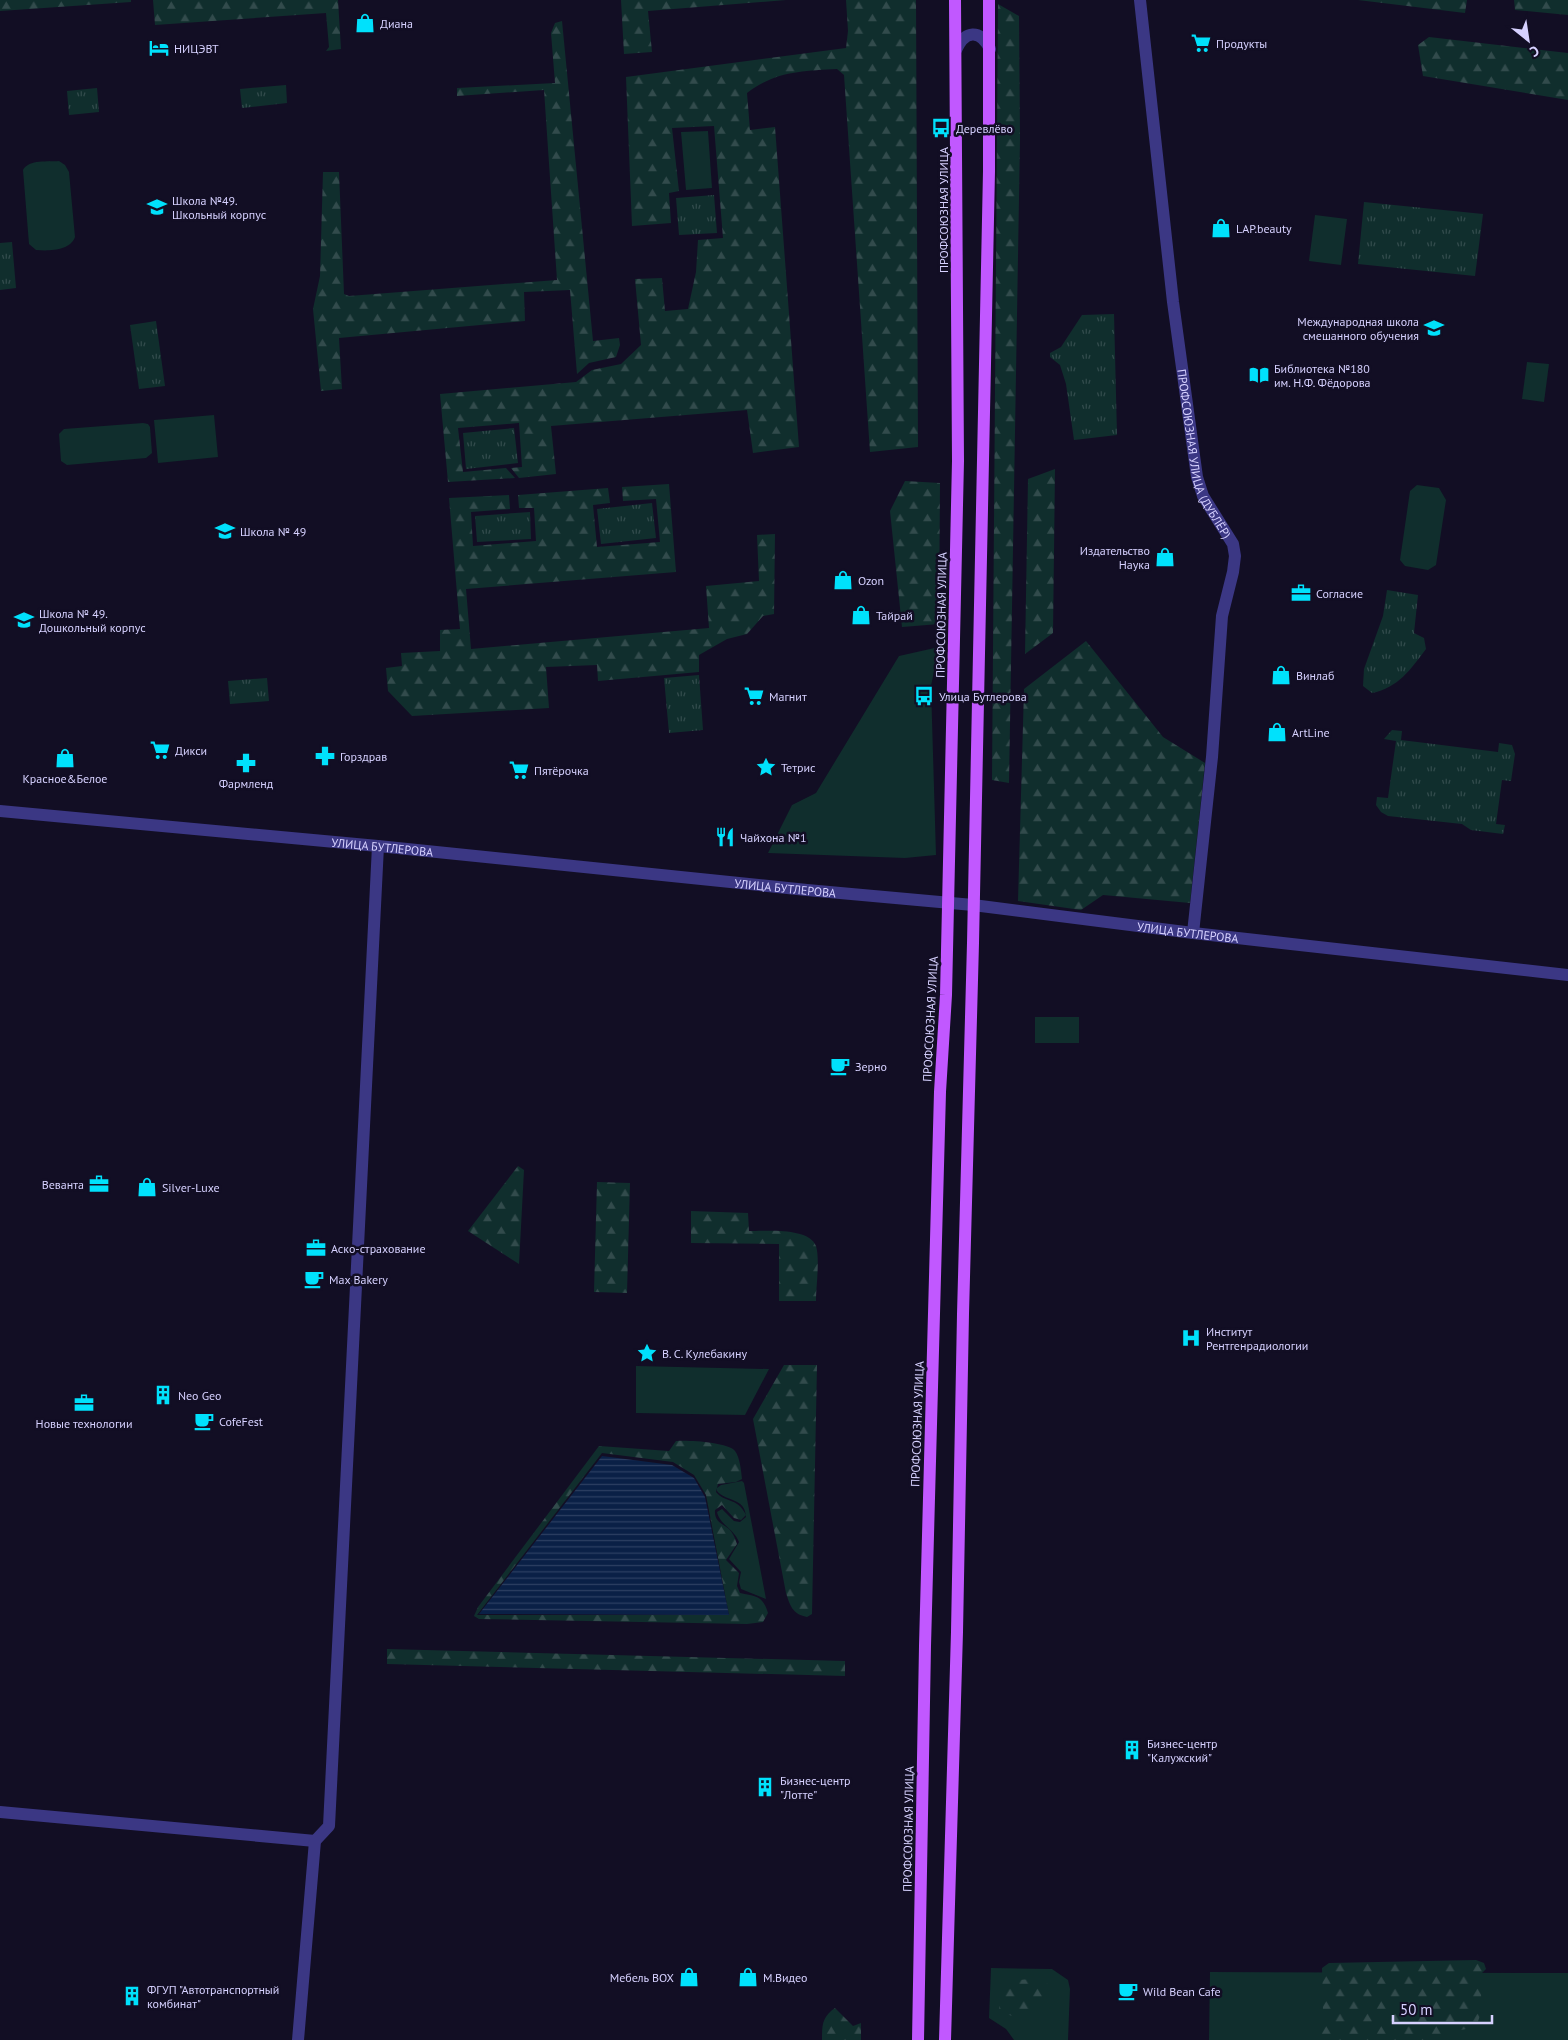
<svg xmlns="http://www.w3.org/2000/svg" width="1568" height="2040" font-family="'PT Sans',sans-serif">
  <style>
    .grass { fill: #102e2d }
    .forest { fill: url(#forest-firs); fill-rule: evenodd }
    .park { fill: url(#park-tufts) }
    .water { fill: url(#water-rules) }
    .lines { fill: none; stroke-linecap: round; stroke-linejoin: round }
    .minor { stroke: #3b3784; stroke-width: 12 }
    .major { stroke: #c158ff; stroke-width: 12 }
    .labels { text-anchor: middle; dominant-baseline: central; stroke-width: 5; stroke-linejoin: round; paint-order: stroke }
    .poi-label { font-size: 12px; fill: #d6d1ff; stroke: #120e24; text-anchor: start }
    .street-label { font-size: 12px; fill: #d6d1ff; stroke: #120e24 }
  </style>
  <defs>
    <pattern id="forest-firs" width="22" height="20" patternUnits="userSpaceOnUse" patternTransform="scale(1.25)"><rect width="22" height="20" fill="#102e2d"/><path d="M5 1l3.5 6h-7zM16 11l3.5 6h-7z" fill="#324b4c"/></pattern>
    <pattern id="park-tufts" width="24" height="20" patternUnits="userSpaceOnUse" patternTransform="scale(1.25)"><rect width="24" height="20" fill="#102e2d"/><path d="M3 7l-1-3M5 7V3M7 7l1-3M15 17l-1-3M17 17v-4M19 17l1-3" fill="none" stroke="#324b4c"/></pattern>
    <pattern id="water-rules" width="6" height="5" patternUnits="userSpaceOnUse" patternTransform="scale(1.25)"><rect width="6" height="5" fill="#0a2046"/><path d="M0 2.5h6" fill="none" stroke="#2d3f62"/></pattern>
  </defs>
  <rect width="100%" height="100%" fill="#120e24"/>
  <g class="grass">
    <path d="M 708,131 L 712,188 L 686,190 L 681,132 Z"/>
    <path d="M 59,161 L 65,165 L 69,172 L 75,237 C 70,251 49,251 36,250 L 29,244 L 23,170 C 29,159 48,162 59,161 Z"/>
    <path d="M 1315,215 L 1347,219 L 1341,265 L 1309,261 Z"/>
    <path d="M 1527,362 L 1549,364 L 1544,402 L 1522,399 Z"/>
    <path d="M 214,415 L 218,457 L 158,463 L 154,420 Z"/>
    <path d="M 143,423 L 148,424 L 150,427 L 152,453 L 146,458 L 67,465 L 61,461 L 59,434 L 64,429 Z"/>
    <path d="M 1417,485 L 1439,488 L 1446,500 L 1436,565 L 1428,570 L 1405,566 L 1400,560 L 1410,491 Z"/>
    <path d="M 939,647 L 931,686 L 936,855 L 905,858 L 768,853 L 792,805 L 816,793 L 899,656 Z"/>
    <rect x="1035" y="1017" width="44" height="26"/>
    <path d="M 636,1366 L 769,1369 L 745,1415 L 636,1413 Z"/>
    <path d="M 742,1481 L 744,1483 L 766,1599 L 741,1589 L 739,1582 L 741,1572 L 729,1559 L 739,1542 C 734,1529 720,1525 717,1512 L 722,1509 L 734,1521 L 740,1522 L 746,1517 C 745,1497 726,1502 717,1491 L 717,1488 L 721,1485 Z"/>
    <path d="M 991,1968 L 1052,1969 L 1068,1980 L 1070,1989 L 1068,2040 L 1014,2040 L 1006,2029 L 989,2018 Z"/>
    <path d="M 1210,1972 L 1568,1973 L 1568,2040 L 1209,2040 Z"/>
  </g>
  <g class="forest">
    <path d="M 0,0 L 131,0 L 131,2 L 0,11 Z"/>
    <path d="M 153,0 L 338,0 L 341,49 L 326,51 L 329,47 L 326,13 L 155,25 Z"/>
    <path d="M 621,0 L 786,0 L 648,11 L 652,52 L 624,54 Z"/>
    <path d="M 846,0 L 916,0 L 918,447 L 870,452 L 844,75 L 837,69 C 802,71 776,71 747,93 L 750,130 L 775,127 L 799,447 L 753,453 L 747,410 L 551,426 L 556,474 L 519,478 L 511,468 L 522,467 L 519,423 L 458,428 L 463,472 L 506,468 L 515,478 L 448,482 L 440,394 L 576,382 L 592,370 L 621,364 L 641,345 L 635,279 L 662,278 L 665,311 L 688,309 L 696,272 L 698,240 L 723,238 L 714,126 L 672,128 L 679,191 L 669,193 L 671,223 L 632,226 L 626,77 L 846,48 L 848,31 Z"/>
    <path d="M 1358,0 L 1467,0 L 1465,13 Z"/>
    <path d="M 1514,0 L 1568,0 L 1568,15 L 1515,10 Z"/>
    <path d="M 998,4 L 1019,16 L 1020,139 L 1009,783 L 992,780 Z"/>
    <path d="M 562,21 L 593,341 L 619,338 L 620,345 L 616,357 L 589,363 L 577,374 L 570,290 L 524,292 L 525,321 L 339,338 L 342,389 L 321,391 L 313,309 L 320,276 L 323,172 L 339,172 L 344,294 L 349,296 L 557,280 L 544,90 L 457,96 L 457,88 L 555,83 L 551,33 L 555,23 Z"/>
    <path d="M 1429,37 L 1568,53 L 1568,100 L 1423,76 L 1418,45 Z"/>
    <path d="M 1055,469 L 1053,633 L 1025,654 L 1028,479 Z"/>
    <path d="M 905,481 L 940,483 L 939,624 L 902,627 L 890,511 Z"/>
    <path d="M 669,484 L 676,572 L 466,589 L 471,649 L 709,628 L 706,586 L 759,581 L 757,535 L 775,534 L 774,614 L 763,616 L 747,634 L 727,639 L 699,655 L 699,672 L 598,681 L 597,665 L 546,667 L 549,708 L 412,716 L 388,691 L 386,668 L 402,666 L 401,653 L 440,651 L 440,630 L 460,629 L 449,498 L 509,495 L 510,509 L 471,512 L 473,546 L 536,541 L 534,508 L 519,508 L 518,495 L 608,488 L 610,503 L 593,505 L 597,547 L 660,542 L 656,499 L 623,501 L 622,487 Z"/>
    <path d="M 1086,641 L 1163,737 L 1205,763 L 1190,903 L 1103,895 L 1081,910 L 1018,901 L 1024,689 Z"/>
    <path d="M 518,1166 L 524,1170 L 519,1264 L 468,1231 Z"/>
    <path d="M 597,1182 L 630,1183 L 627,1293 L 594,1292 Z"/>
    <path d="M 691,1211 L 748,1213 L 749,1231 C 765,1231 809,1227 816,1246 C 820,1259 816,1287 816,1301 L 779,1301 L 779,1244 L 691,1243 Z"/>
    <path d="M 784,1365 L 817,1365 L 812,1614 L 807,1617 C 792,1614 790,1605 786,1593 L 753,1419 Z"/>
    <path d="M 676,1441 C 687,1440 728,1442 735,1451 C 740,1458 741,1470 742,1479 L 736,1482 L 718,1484 L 716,1492 C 726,1504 736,1496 746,1515 L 741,1520 L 734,1518 L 722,1505 L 715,1510 C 714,1521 721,1523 729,1529 C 733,1533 735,1538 737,1544 L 726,1560 L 739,1573 L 737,1586 L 740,1593 C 757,1597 762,1595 768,1613 L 763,1622 L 747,1624 L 479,1619 L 474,1616 L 478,1607 L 599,1446 L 669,1451 ZM 602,1453 L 673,1462 L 694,1475 L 706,1495 L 729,1615 L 477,1615 Z"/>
    <path d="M 387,1649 L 845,1661 L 845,1676 L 387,1664 Z"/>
    <path d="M 1476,1960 L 1484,1963 L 1486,1969 L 1480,1975 L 1482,2010 L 1476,2027 L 1451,2032 L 1435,2040 L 1319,2040 L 1323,2011 L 1322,1968 L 1329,1963 Z"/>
    <path d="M 1030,1979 L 1047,1982 L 1048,1995 L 1018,2019 L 999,2010 L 1001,1994 L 1007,1981 Z"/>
    <path d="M 835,2008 L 853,2026 L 861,2023 L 861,2040 L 822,2040 C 822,2025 822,2017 835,2008 Z"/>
  </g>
  <g class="park">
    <path d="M 286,85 L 287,103 L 242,108 L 240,89 Z"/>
    <path d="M 97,88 L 99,112 L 69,115 L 67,91 Z"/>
    <path d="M 714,195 L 717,233 L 679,235 L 676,198 Z"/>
    <path d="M 1364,202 L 1483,214 L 1475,276 L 1358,264 Z"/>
    <path d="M 12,242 L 16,288 L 0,290 L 0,243 Z"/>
    <path d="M 1114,314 L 1117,435 L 1074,440 L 1066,384 L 1060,365 L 1050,357 L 1050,353 L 1061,347 L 1082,315 Z"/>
    <path d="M 156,321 L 165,386 L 139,389 L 130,325 Z"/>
    <path d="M 514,428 L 518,463 L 466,469 L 463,433 Z"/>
    <path d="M 652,503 L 656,538 L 601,544 L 597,509 Z"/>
    <path d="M 530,512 L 531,539 L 477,542 L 475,516 Z"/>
    <path d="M 1387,590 L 1418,595 L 1414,633 L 1424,638 L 1426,649 C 1411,669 1398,688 1372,693 L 1363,686 L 1364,669 L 1383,616 Z"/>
    <path d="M 699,675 L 703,730 L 669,733 L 664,678 Z"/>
    <path d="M 267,678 L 269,701 L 230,704 L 228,681 Z"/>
    <path d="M 1392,730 L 1402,731 L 1401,740 L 1498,752 L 1499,743 L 1512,745 L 1515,754 L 1511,781 L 1502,780 L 1496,824 L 1505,825 L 1503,834 L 1471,830 L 1462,824 L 1388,816 L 1381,812 L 1376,805 L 1377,797 L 1388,798 L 1396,741 L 1384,739 Z"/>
  </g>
  <path class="water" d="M 602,1456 L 672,1465 L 694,1478 L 705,1497 L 729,1615 L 479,1614 Z"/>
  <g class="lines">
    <g class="minor">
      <path id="s1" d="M 1140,0 L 1173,302 L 1197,477 L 1203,496 L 1233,544 L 1235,556 L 1233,572 L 1222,616 L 1212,757 L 1193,933"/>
      <path d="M 956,50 C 965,30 980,29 990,49"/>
      <path id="s2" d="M 0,811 L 378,846 L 807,890 L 973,905 L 1193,933 L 1568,975"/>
      <path d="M 0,1812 L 315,1841"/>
      <path d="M 298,2040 L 315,1841 L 329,1826 L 378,846"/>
    </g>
    <g class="major">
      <path d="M 918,2040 L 925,1646 L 940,1092 L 946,995 L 958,461 L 955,0"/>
      <path d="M 945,2040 L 957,1632 L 963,1314 L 973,943 L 989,171 L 989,0"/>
    </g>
  </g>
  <defs>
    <symbol id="shop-bare" viewBox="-9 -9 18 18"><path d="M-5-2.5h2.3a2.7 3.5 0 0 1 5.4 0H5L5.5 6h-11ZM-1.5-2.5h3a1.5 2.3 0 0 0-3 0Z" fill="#00e1fc" stroke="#120e24" stroke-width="2.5" paint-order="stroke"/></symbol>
    <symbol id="supermarket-bare" viewBox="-9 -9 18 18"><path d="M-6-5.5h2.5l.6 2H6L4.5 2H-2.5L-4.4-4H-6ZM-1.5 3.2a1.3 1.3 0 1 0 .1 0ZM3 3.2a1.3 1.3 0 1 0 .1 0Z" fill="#00e1fc" stroke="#120e24" stroke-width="2.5" paint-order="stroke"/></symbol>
    <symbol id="hotel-bare" viewBox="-9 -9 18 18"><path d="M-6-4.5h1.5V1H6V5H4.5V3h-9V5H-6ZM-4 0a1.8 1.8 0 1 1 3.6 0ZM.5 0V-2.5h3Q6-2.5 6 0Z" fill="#00e1fc" stroke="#120e24" stroke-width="2.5" paint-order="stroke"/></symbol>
    <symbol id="bus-bare" viewBox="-9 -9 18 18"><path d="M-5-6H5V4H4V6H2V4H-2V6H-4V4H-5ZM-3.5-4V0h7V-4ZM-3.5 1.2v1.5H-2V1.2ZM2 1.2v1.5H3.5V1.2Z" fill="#00e1fc" stroke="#120e24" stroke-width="2.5" paint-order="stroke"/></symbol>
    <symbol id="school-bare" viewBox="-9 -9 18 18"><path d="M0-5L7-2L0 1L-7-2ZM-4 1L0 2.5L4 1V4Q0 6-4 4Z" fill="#00e1fc" stroke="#120e24" stroke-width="2.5" paint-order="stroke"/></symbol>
    <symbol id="library-bare" viewBox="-9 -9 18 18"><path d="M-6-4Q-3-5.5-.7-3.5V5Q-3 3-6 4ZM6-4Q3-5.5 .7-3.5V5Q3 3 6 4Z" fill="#00e1fc" stroke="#120e24" stroke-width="2.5" paint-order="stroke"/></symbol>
    <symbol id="office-bare" viewBox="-9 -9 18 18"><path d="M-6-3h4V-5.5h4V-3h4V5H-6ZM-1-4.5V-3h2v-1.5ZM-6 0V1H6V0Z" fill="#00e1fc" stroke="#120e24" stroke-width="2.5" paint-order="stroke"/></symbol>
    <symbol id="pharmacy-bare" viewBox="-9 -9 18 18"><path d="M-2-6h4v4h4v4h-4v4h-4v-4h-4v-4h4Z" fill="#00e1fc" stroke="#120e24" stroke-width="2.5" paint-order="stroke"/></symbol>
    <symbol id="sight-bare" viewBox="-9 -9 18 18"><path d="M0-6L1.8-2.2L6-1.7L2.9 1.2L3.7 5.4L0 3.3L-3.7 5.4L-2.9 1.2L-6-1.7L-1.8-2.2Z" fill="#00e1fc" stroke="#120e24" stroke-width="2.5" paint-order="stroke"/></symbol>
    <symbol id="restaurant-bare" viewBox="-9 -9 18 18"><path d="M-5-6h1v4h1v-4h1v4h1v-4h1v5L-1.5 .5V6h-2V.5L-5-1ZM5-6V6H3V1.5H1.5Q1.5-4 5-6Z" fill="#00e1fc" stroke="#120e24" stroke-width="2.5" paint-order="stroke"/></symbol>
    <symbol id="cafe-bare" viewBox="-9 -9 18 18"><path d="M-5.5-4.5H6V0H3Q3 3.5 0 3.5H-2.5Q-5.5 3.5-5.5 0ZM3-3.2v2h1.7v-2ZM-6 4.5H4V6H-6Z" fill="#00e1fc" stroke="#120e24" stroke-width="2.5" paint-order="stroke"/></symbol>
    <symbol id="hospital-bare" viewBox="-9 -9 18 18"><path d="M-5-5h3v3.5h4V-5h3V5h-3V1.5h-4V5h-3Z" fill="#00e1fc" stroke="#120e24" stroke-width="2.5" paint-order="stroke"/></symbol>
    <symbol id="building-bare" viewBox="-9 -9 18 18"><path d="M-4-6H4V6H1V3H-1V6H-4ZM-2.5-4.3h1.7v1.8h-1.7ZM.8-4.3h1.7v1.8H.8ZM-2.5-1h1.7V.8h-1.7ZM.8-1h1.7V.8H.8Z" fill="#00e1fc" stroke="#120e24" stroke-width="2.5" paint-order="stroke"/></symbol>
  </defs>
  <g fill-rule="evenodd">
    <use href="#shop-bare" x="351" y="9" width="28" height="28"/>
    <use href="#supermarket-bare" x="1187" y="29" width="28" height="28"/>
    <use href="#hotel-bare" x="145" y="34" width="28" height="28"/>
    <use href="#bus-bare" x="927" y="114" width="28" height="28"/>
    <use href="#school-bare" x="143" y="193" width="28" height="28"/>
    <use href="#shop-bare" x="1207" y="214" width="28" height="28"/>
    <use href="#school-bare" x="1420" y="314" width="28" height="28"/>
    <use href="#library-bare" x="1245" y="361" width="28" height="28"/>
    <use href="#school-bare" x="211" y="517" width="28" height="28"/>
    <use href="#shop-bare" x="1151" y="543" width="28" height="28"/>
    <use href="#shop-bare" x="829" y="566" width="28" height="28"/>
    <use href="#office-bare" x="1287" y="579" width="28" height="28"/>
    <use href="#shop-bare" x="847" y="601" width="28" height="28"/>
    <use href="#school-bare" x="10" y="606" width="28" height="28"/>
    <use href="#shop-bare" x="1267" y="661" width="28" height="28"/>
    <use href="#supermarket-bare" x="740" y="682" width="28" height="28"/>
    <use href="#bus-bare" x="910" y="682" width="28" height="28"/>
    <use href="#shop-bare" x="1263" y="718" width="28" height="28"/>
    <use href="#supermarket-bare" x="146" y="736" width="28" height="28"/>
    <use href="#pharmacy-bare" x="311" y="742" width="28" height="28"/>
    <use href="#shop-bare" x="51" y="744" width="28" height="28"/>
    <use href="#pharmacy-bare" x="232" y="749" width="28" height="28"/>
    <use href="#sight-bare" x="752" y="753" width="28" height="28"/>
    <use href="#supermarket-bare" x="505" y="756" width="28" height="28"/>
    <use href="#restaurant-bare" x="711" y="823" width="28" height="28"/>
    <use href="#cafe-bare" x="826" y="1052" width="28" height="28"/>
    <use href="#office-bare" x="85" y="1170" width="28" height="28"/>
    <use href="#shop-bare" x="133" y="1173" width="28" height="28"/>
    <use href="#office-bare" x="302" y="1234" width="28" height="28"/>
    <use href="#cafe-bare" x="300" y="1265" width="28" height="28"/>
    <use href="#hospital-bare" x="1177" y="1324" width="28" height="28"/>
    <use href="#sight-bare" x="633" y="1339" width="28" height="28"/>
    <use href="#building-bare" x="149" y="1381" width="28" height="28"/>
    <use href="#office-bare" x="70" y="1389" width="28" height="28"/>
    <use href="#cafe-bare" x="190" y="1407" width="28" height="28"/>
    <use href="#building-bare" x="1118" y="1736" width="28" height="28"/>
    <use href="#building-bare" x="751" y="1773" width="28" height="28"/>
    <use href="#shop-bare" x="675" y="1963" width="28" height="28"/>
    <use href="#shop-bare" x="734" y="1963" width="28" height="28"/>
    <use href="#cafe-bare" x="1114" y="1977" width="28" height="28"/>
    <use href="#building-bare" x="118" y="1982" width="28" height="28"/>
  </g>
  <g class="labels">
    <g class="poi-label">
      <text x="380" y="23">Диана</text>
      <text x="1216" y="43">Продукты</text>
      <text x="174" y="48">НИЦЭВТ</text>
      <text x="956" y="128">Деревлёво</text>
      <text x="172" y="200">Школа №49.<tspan x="172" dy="14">Школьный корпус</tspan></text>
      <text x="1236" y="228">LAP.beauty</text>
      <text x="1419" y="321" text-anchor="end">Международная школа<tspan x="1419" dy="14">смешанного обучения</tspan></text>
      <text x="1274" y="368">Библиотека №180<tspan x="1274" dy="14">им. Н.Ф. Фёдорова</tspan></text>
      <text x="240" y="531">Школа № 49</text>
      <text x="1150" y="550" text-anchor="end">Издательство<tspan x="1150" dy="14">Наука</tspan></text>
      <text x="858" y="580">Ozon</text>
      <text x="1316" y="593">Согласие</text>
      <text x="39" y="613">Школа № 49.<tspan x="39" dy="14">Дошкольный корпус</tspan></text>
      <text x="876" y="615">Тайрай</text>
      <text x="1296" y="675">Винлаб</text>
      <text x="769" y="696">Магнит</text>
      <text x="939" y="696">Улица Бутлерова</text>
      <text x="1292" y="732">ArtLine</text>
      <text x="175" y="750">Дикси</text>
      <text x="340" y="756">Горздрав</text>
      <text x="781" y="767">Тетрис</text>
      <text x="534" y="770">Пятёрочка</text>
      <text x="65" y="778" text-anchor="middle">Красное&amp;Белое</text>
      <text x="246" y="783" text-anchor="middle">Фармленд</text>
      <text x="740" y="837">Чайхона №1</text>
      <text x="855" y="1066">Зерно</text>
      <text x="84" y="1184" text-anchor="end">Веванта</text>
      <text x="162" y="1187">Silver-Luxe</text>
      <text x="331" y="1248">Аско-страхование</text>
      <text x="329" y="1279">Max Bakery</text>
      <text x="1206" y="1331">Институт<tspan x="1206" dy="14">Рентгенрадиологии</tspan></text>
      <text x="662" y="1353">В. С. Кулебакину</text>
      <text x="178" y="1395">Neo Geo</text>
      <text x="219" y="1421">CofeFest</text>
      <text x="84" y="1423" text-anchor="middle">Новые технологии</text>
      <text x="1147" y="1743">Бизнес-центр<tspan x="1147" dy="14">"Калужский"</tspan></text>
      <text x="780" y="1780">Бизнес-центр<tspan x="780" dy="14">"Лотте"</tspan></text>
      <text x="674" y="1977" text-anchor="end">Мебель BOX</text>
      <text x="763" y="1977">М.Видео</text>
      <text x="147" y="1989">ФГУП "Автотранспортный<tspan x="147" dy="14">комбинат"</tspan></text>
      <text x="1143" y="1991">Wild Bean Cafe</text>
    </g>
    <g class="street-label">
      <text transform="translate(943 210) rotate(-90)">ПРОФСОЮЗНАЯ УЛИЦА</text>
      <text stroke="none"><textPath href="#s1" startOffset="460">ПРОФСОЮЗНАЯ УЛИЦА (ДУБЛЁР)</textPath></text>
      <text transform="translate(941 615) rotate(-89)">ПРОФСОЮЗНАЯ УЛИЦА</text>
      <text stroke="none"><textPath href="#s2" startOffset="384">УЛИЦА БУТЛЕРОВА</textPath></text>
      <text stroke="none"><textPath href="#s2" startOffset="789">УЛИЦА БУТЛЕРОВА</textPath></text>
      <text stroke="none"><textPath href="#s2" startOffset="1194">УЛИЦА БУТЛЕРОВА</textPath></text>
      <text transform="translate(930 1019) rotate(-87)">ПРОФСОЮЗНАЯ УЛИЦА</text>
      <text transform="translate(917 1424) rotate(-88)">ПРОФСОЮЗНАЯ УЛИЦА</text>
      <text transform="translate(908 1829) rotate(-89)">ПРОФСОЮЗНАЯ УЛИЦА</text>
    </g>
  </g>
  <g transform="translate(1528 40) rotate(150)" stroke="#120e24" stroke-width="4" paint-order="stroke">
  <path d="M0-4L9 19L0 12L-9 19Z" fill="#d6d1ff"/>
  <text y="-8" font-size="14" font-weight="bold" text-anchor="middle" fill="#d6d1ff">С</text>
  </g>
  <path d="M1393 2015v8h99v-8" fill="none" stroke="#d6d1ff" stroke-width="2.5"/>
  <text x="1400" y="2015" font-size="15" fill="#d6d1ff" stroke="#120e24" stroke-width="4" paint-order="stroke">50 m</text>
</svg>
